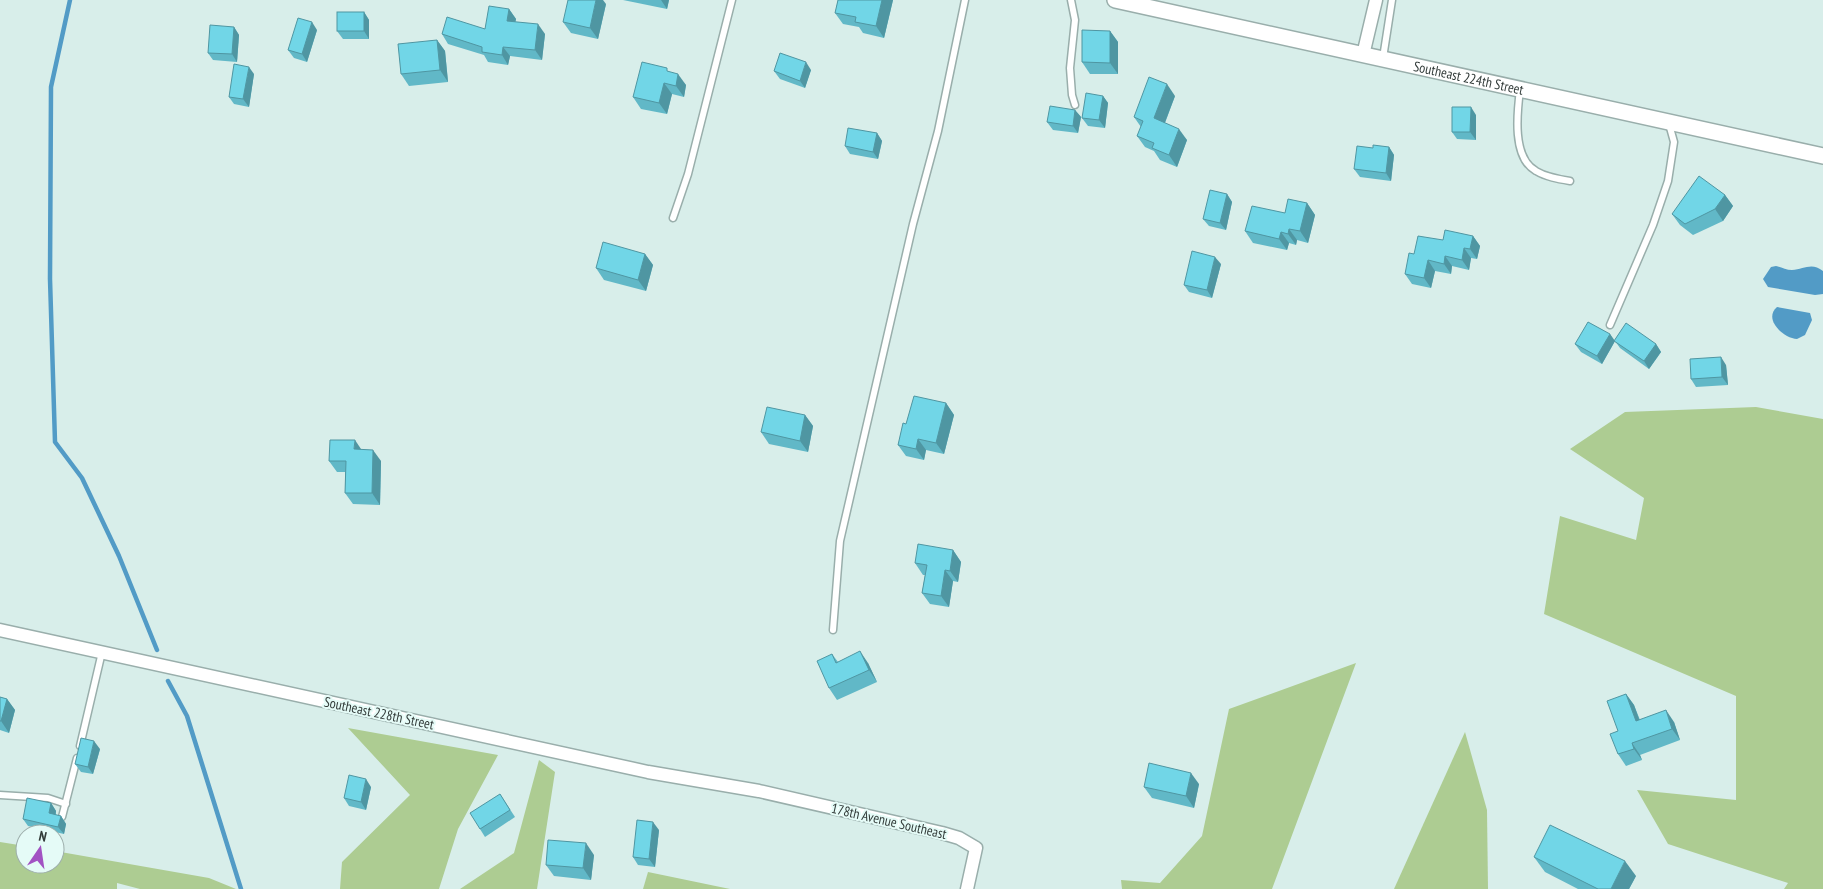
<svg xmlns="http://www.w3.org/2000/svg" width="1823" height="889" font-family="'PT Sans Narrow',sans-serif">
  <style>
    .green { fill: #adcc92 }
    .water { fill: #529bc6 }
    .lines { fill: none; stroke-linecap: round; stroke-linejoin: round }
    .stream { stroke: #529bc6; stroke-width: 4.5 }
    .service-casing { stroke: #99aeab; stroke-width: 9 }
    .minor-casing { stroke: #99aeab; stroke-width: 15 }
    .tertiary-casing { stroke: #99aeab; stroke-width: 18 }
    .service { stroke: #fff; stroke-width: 6 }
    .minor { stroke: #fff; stroke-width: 12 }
    .tertiary { stroke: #fff; stroke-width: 15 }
    .wall { fill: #61b8c7 }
    .shaded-wall { fill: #4f96a2 }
    .building { fill: #71d6e7; stroke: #4f96a2 }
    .labels { text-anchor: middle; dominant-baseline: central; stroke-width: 4; stroke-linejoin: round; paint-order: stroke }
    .street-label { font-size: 14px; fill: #323b39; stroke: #e5fbf7 }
  </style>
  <rect width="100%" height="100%" fill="#d8eeea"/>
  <g class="green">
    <path d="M 1756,407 L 1823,419 L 1823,889 L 1784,889 L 1788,883 L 1668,844 L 1637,790 L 1736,800 L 1736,696 L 1544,614 L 1560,516 L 1636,540 L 1644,498 L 1570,449 L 1625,412 Z"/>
    <path d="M 1356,663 L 1272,889 L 1122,889 L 1121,880 L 1160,883 L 1202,836 L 1229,709 Z"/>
    <path d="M 348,728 L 498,755 L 458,829 L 439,889 L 340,889 L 342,862 L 410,795 Z"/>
    <path d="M 1465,732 L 1487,810 L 1488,889 L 1394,889 Z"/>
    <path d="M 539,760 L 555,772 L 537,889 L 460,889 L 514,853 Z"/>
    <path d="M 0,842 L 25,846 L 25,864 L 55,864 L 55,851 L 209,878 L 236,889 L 140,889 L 117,883 L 117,889 L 0,889 Z"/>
    <path d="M 648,872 L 730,889 L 643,889 Z"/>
  </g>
  <g class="water">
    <path d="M 1776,266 C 1781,267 1786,270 1792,270 C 1804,269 1812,262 1823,271 L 1823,294 L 1815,295 L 1768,287 L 1763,279 L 1771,267 Z"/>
    <path d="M 1777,307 L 1810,313 L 1812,320 L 1805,335 L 1797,339 C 1783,338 1763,319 1777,307 Z"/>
  </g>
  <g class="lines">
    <g class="stream">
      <path d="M 70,0 L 51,87 L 50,279 L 55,442 L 82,478 L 119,556 L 157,650"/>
      <path d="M 168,681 L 187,716 L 241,889"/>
    </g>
    <defs>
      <g id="service">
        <path d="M 1071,0 L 1075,20 L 1070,68 L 1072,95 L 1075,105"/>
        <path d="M 1383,58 L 1392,0"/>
        <path d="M 1520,90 C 1517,113 1512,158 1536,171 C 1546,177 1558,179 1570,181"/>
        <path d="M 673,218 L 688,174 L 732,0"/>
        <path d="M 1610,325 L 1653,225 L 1668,181 L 1674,142 L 1669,124"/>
        <path d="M 833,630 L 840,541 L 913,224 L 938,131 L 965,0"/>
        <path d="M 80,746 L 102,652"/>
        <path d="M 0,795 L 48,798 L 66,804"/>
        <path d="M 62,817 L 77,758"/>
      </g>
      <g id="minor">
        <path d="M 1363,55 L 1376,0"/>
        <path d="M 0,630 L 648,772 L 759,791 L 942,833 L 959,838 L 976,848 L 967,889"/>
      </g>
      <g id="tertiary">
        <path id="s1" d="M 1115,0 L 1823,156"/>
      </g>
    </defs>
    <use href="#service" class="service-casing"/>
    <use href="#minor" class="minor-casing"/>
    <use href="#tertiary" class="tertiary-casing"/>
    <use href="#service" class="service"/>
    <use href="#minor" class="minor"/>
    <use href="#tertiary" class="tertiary"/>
  </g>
  <g class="wall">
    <path d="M 623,0 L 669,0 L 667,9 Z"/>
    <path d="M 838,0 L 893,0 L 884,38 L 863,33 L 859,27 L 843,24 L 835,13 Z"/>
    <path d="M 606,4 L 598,39 L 571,33 L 563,22 Z"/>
    <path d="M 509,9 L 516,19 L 515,22 L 545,34 L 542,60 L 510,56 L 508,65 L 488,62 L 484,55 L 448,44 L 442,34 L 485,29 Z"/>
    <path d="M 364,12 L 369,20 L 369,39 L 343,39 L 337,31 Z"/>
    <path d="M 234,27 L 239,35 L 237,62 L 213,60 L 208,53 Z"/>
    <path d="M 317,30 L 307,62 L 294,58 L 288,50 Z"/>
    <path d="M 1110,31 L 1118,42 L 1118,74 L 1090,74 L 1082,62 Z"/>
    <path d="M 437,40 L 445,51 L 448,82 L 409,86 L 401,74 Z"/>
    <path d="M 811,70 L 805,88 L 780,79 L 774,71 Z"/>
    <path d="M 670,72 L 686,85 L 684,97 L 672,94 L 667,114 L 641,109 L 633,97 Z"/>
    <path d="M 254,74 L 249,107 L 234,104 L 229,97 Z"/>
    <path d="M 1103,96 L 1108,103 L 1105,128 L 1088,126 L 1082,118 Z"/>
    <path d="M 1175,96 L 1165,123 L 1187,140 L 1177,167 L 1160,160 L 1154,151 L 1145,147 L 1137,136 L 1141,127 L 1134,117 Z"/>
    <path d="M 1075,110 L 1081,117 L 1078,133 L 1053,130 L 1047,122 Z"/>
    <path d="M 1476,115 L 1476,140 L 1457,139 L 1452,132 Z"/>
    <path d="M 877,133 L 882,141 L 878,159 L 850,154 L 845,146 Z"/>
    <path d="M 1389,147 L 1394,155 L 1391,181 L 1360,177 L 1354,169 L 1373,148 Z"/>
    <path d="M 1227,194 L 1232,202 L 1226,230 L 1209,226 L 1203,219 Z"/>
    <path d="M 1725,195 L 1733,206 L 1723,221 L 1693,235 L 1680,225 L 1672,214 Z"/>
    <path d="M 1307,203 L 1315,215 L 1308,243 L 1297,240 L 1296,245 L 1289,243 L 1287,250 L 1253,243 L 1245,231 Z"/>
    <path d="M 1473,236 L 1480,246 L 1477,259 L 1471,258 L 1469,270 L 1452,266 L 1451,274 L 1435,271 L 1431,288 L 1412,284 L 1405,274 L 1414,254 L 1443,240 Z"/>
    <path d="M 645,254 L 653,265 L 646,291 L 604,280 L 596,268 Z"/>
    <path d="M 1221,264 L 1212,298 L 1189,292 L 1184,285 Z"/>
    <path d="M 1610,334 L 1614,341 L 1656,344 L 1661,352 L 1649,369 L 1620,348 L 1615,341 L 1602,364 L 1581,352 L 1575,344 Z"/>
    <path d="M 1726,365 L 1728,385 L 1696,387 L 1691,379 Z"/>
    <path d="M 946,403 L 954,415 L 944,454 L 926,450 L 924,460 L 906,456 L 898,445 L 906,424 Z"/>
    <path d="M 805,415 L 813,426 L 808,452 L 769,444 L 761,432 Z"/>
    <path d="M 361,450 L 381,461 L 380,505 L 353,504 L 345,493 L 345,472 L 337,472 L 329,461 Z"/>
    <path d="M 953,550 L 961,562 L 958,582 L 953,581 L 949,607 L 930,604 L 922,593 L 925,575 L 923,575 L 915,563 Z"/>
    <path d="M 832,654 L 838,662 L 868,663 L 877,682 L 837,700 L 829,688 Z"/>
    <path d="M 1626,694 L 1634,705 L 1640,720 L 1674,722 L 1680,740 L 1640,755 L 1642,760 L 1626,766 L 1618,754 L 1618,731 Z"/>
    <path d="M 0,697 L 7,699 L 15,710 L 9,733 L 0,730 Z"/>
    <path d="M 100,749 L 93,774 L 81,772 L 75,764 Z"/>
    <path d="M 1199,784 L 1194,808 L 1152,798 L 1144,787 Z"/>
    <path d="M 371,787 L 366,810 L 349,806 L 344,798 Z"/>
    <path d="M 500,794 L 515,817 L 485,837 L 480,829 Z"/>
    <path d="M 51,803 L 56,811 L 56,815 L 61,816 L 66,824 L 64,834 L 28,826 L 23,819 Z"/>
    <path d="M 659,830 L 655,867 L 638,865 L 633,857 Z"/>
    <path d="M 594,855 L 591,880 L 554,876 L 546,865 Z"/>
    <path d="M 1534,857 L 1636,876 L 1629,889 L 1578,889 L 1545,872 Z"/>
  </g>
  <g class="shaded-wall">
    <path d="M 596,0 L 603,0 L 606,4 L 598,39 L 590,28 Z"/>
    <path d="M 661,0 L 669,0 L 667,9 Z"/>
    <path d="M 882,0 L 893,0 L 884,38 L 876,26 Z"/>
    <path d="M 509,9 L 516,19 L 514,30 L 507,21 Z"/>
    <path d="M 364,12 L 369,20 L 369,39 L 364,31 Z"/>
    <path d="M 312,22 L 317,30 L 307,62 L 302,54 Z"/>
    <path d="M 538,24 L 545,34 L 542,60 L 535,50 Z"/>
    <path d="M 234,27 L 239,35 L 237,62 L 232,54 Z"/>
    <path d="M 1110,31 L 1118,42 L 1118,74 L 1110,63 Z"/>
    <path d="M 437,40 L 445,51 L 448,82 L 440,70 Z"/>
    <path d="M 503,47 L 510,56 L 508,65 L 502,55 Z"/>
    <path d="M 806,62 L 811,70 L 805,88 L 800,81 Z"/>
    <path d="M 249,67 L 254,74 L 249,107 L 243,99 Z"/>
    <path d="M 678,74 L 686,85 L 684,97 L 676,86 Z"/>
    <path d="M 664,83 L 672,94 L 667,114 L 659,103 Z"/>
    <path d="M 1167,84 L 1175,96 L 1162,130 L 1154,118 Z"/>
    <path d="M 1103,96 L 1108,103 L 1105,128 L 1099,120 Z"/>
    <path d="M 1471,107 L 1476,115 L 1476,140 L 1470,132 Z"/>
    <path d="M 1075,110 L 1081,117 L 1078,133 L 1073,126 Z"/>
    <path d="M 1179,129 L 1187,140 L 1177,167 L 1169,155 Z"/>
    <path d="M 877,133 L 882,141 L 878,159 L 873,152 Z"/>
    <path d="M 1389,147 L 1394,155 L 1391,181 L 1386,173 Z"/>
    <path d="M 1227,194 L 1232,202 L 1226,230 L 1220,223 Z"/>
    <path d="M 1725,195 L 1733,206 L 1723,221 L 1715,209 Z"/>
    <path d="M 1307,203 L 1315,215 L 1308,243 L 1300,231 Z"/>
    <path d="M 1289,229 L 1297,240 L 1296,245 L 1288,234 Z"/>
    <path d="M 1281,232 L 1289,243 L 1287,250 L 1279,239 Z"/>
    <path d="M 1473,236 L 1480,246 L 1477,259 L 1470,249 Z"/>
    <path d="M 1464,248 L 1471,258 L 1469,270 L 1462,260 Z"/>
    <path d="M 645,254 L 653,265 L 646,291 L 638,280 Z"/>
    <path d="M 1445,256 L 1452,266 L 1451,274 L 1444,264 Z"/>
    <path d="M 1215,257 L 1221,264 L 1212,298 L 1207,290 Z"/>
    <path d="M 1428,260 L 1435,271 L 1431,288 L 1424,278 Z"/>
    <path d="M 1610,334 L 1615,341 L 1602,364 L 1597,356 Z"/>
    <path d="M 1656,344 L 1661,352 L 1649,369 L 1644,361 Z"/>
    <path d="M 1721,357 L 1726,365 L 1728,385 L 1722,377 Z"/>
    <path d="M 946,403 L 954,415 L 944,454 L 936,443 Z"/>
    <path d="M 805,415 L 813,426 L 808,452 L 800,441 Z"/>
    <path d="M 918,439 L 926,450 L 924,460 L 916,449 Z"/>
    <path d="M 355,440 L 363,452 L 354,449 Z"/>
    <path d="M 373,450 L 381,461 L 380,505 L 372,493 Z"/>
    <path d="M 953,550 L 961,562 L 958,582 L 950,571 Z"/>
    <path d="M 945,570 L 953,581 L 949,607 L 941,596 Z"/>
    <path d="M 860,651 L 868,663 L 877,682 L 869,670 Z"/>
    <path d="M 1626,694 L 1634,705 L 1644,733 L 1636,721 Z"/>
    <path d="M 7,699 L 15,710 L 9,733 L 1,721 Z"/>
    <path d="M 1666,710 L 1674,722 L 1680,740 L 1672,729 Z"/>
    <path d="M 94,741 L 100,749 L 93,774 L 88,767 Z"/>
    <path d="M 1632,743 L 1640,755 L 1642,760 L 1634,749 Z"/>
    <path d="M 1191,773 L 1199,784 L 1194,808 L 1186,796 Z"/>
    <path d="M 366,779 L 371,787 L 366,810 L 361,802 Z"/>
    <path d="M 51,803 L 56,811 L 54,821 L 49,813 Z"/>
    <path d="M 61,816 L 66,824 L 64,834 L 58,827 Z"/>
    <path d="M 653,822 L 659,830 L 655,867 L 649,859 Z"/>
    <path d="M 586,843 L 594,855 L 591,880 L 583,868 Z"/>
    <path d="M 1625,861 L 1636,876 L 1629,889 L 1611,889 Z"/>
  </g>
  <g class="building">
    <path d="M 568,0 L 596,0 L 590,28 L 563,22 Z"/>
    <path d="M 838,0 L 882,0 L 876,26 L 855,22 L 856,17 L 835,13 Z"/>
    <path d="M 489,6 L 509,9 L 507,21 L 538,24 L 535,50 L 503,47 L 502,55 L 482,52 L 482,47 L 442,34 L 447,17 L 485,29 Z"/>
    <rect x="337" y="12" width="27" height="19"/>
    <path d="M 298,18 L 312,22 L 302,54 L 288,50 Z"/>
    <path d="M 210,25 L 234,27 L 232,54 L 208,53 Z"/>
    <path d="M 1082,30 L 1110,31 L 1110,63 L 1082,62 Z"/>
    <path d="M 437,40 L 440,70 L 401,74 L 398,44 Z"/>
    <path d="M 780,53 L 806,62 L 800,81 L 774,71 Z"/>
    <path d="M 642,62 L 667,68 L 667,71 L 678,74 L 676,86 L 664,83 L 659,103 L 633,97 Z"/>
    <path d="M 234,64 L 249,67 L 243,99 L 229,97 Z"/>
    <path d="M 1149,77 L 1167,84 L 1154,118 L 1179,129 L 1169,155 L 1152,148 L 1154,143 L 1137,136 L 1143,121 L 1134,117 Z"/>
    <path d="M 1086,93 L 1103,96 L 1099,120 L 1082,118 Z"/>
    <path d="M 1050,106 L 1075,110 L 1073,126 L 1047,122 Z"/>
    <path d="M 1452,107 L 1471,107 L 1470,132 L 1452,132 Z"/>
    <path d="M 848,128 L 877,133 L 873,152 L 845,146 Z"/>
    <path d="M 1373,145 L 1389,147 L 1386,173 L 1354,169 L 1357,146 L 1373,148 Z"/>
    <path d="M 1699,176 L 1725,195 L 1715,209 L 1685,224 L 1672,214 Z"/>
    <path d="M 1210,190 L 1227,194 L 1220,223 L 1203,219 Z"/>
    <path d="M 1288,199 L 1307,203 L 1300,231 L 1289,229 L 1288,234 L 1281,232 L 1279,239 L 1245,231 L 1252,206 L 1285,213 Z"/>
    <path d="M 1445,230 L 1473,236 L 1470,249 L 1464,248 L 1462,260 L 1445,256 L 1444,264 L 1428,260 L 1424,278 L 1405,274 L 1409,253 L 1414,254 L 1418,236 L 1443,240 Z"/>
    <path d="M 603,242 L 645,254 L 638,280 L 596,268 Z"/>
    <path d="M 1192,251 L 1215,257 L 1207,290 L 1184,285 Z"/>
    <path d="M 1588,322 L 1610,334 L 1597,356 L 1575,344 Z"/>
    <path d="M 1626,323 L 1656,344 L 1644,361 L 1614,341 Z"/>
    <path d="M 1721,357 L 1722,377 L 1691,379 L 1690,359 Z"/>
    <path d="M 914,396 L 946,403 L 936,443 L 918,439 L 916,449 L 898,445 L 903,423 L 906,424 Z"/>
    <path d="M 767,407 L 805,415 L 800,441 L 761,432 Z"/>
    <path d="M 330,440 L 355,440 L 354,449 L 373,450 L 372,493 L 345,493 L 346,461 L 329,461 Z"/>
    <path d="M 918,544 L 953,550 L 950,571 L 945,570 L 941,596 L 922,593 L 927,565 L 915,563 Z"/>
    <path d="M 860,651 L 869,670 L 829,688 L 817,661 L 832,654 L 836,663 Z"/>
    <path d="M 1626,694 L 1636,721 L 1666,710 L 1672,729 L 1632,743 L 1634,749 L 1618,754 L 1610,734 L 1618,731 L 1607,701 Z"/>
    <path d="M 0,697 L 7,699 L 1,721 L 0,721 Z"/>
    <path d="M 81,738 L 94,741 L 88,767 L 75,764 Z"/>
    <path d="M 1149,763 L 1191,773 L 1186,796 L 1144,787 Z"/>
    <path d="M 349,775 L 366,779 L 361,802 L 344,798 Z"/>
    <path d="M 500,794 L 510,810 L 480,829 L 470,813 Z"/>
    <path d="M 27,798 L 51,803 L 49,813 L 61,816 L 58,827 L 23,819 Z"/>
    <path d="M 637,820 L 653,822 L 649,859 L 633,857 Z"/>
    <path d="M 1550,825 L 1625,861 L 1611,889 L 1598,889 L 1534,857 Z"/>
    <path d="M 548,840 L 586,843 L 583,868 L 546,865 Z"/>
  </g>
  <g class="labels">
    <g class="street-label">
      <text stroke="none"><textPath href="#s1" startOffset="362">Southeast 224th Street</textPath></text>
      <text transform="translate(379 713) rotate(12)">Southeast 228th Street</text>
      <text transform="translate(889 821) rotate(13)">178th Avenue Southeast</text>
    </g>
  </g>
  <g transform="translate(40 849) rotate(13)"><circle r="24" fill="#e5fbf7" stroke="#9daeab"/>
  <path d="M0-4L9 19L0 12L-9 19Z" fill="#a252c3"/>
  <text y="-8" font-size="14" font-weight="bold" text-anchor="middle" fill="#323b39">N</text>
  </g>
</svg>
